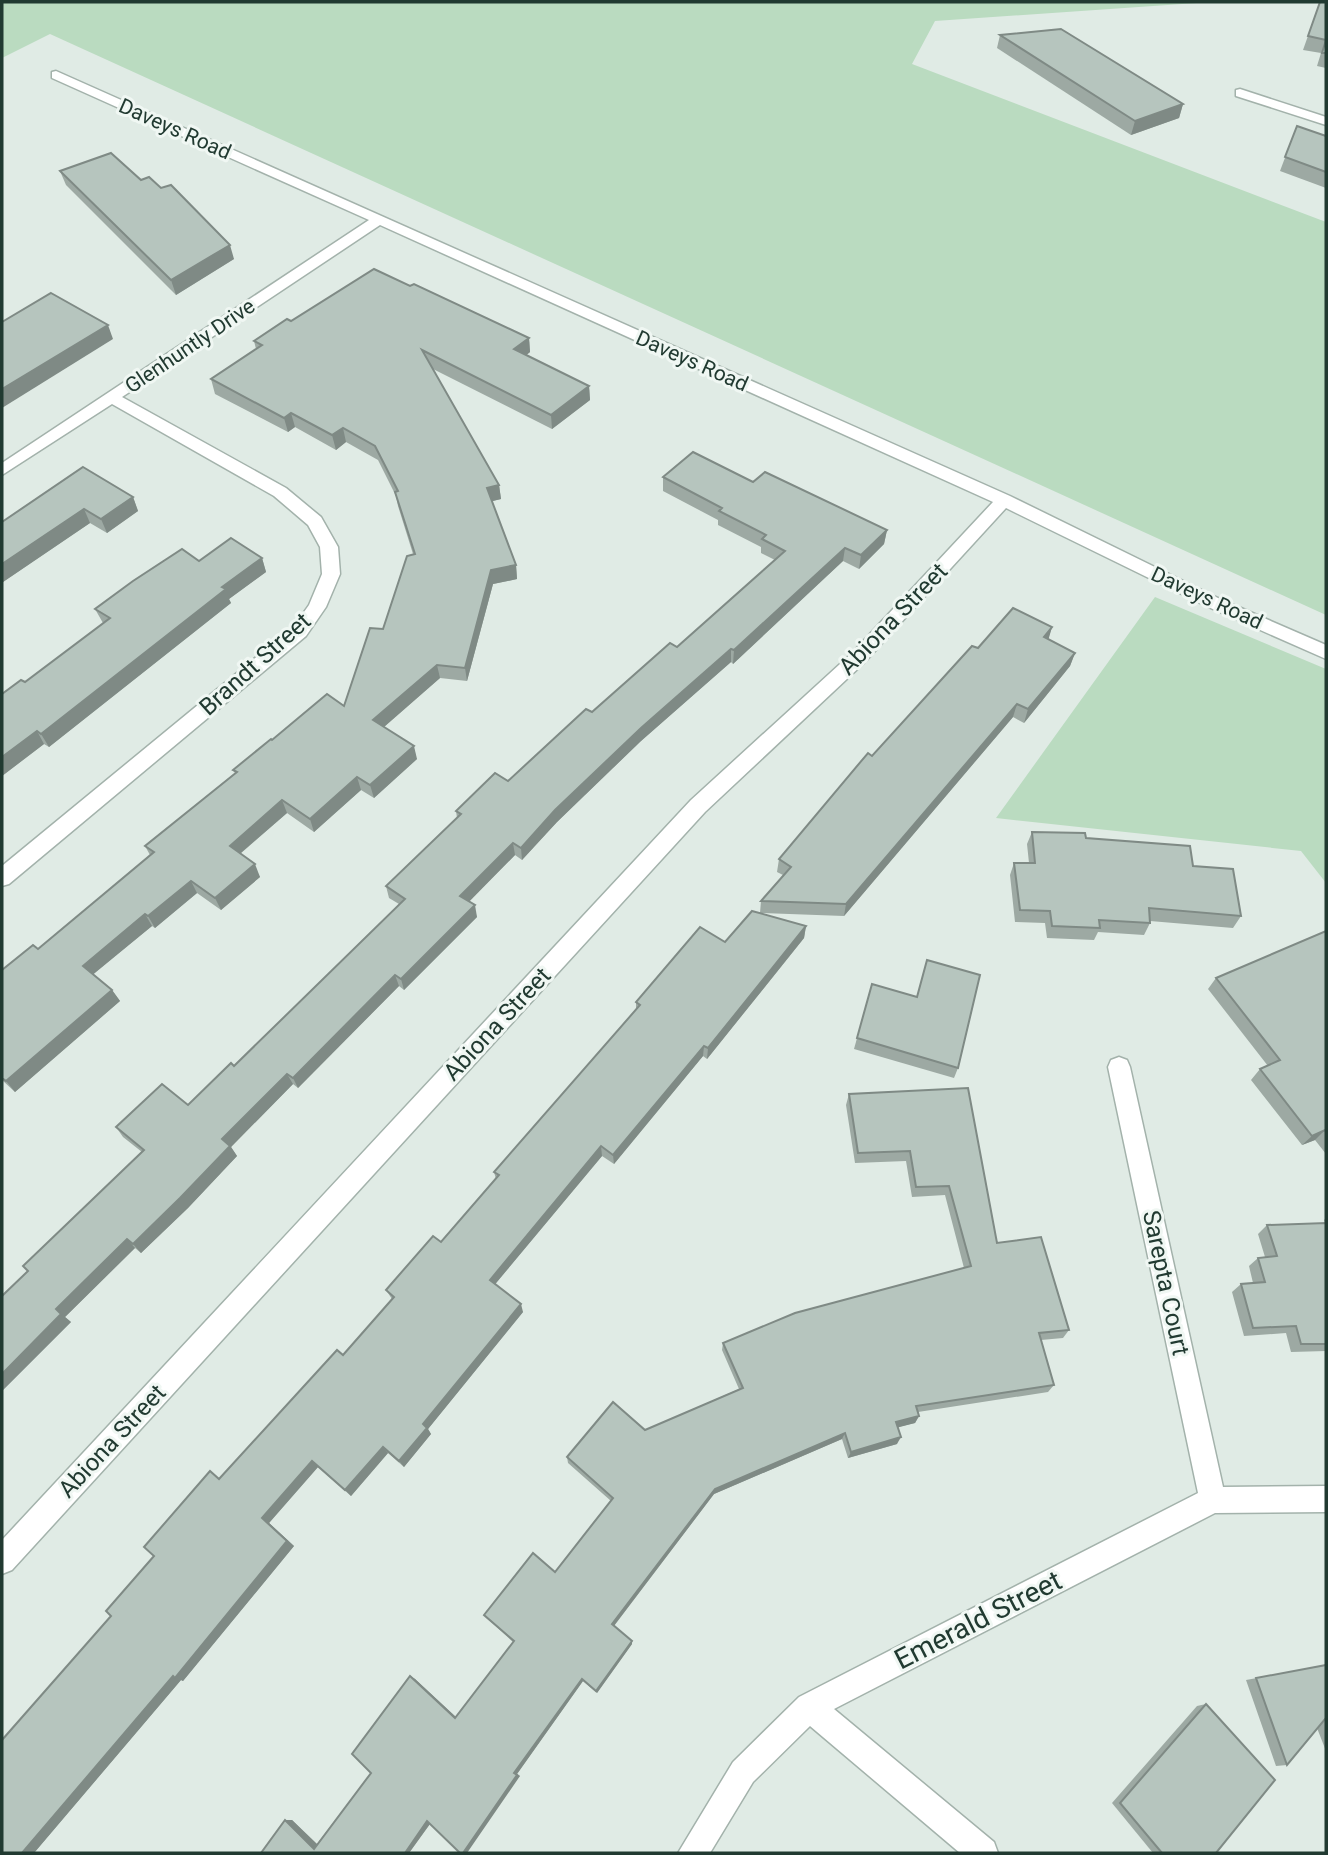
<svg xmlns="http://www.w3.org/2000/svg" width="1328" height="1855" font-family="Roboto,sans-serif">
  <style>
    .green { fill: #badbc0 }
    .lines { fill: none; stroke-linecap: round; stroke-linejoin: round }
    .minor-casing { stroke: #a3b2ab; stroke-width: 3 }
    .minor { fill: #fff; fill-rule: evenodd }
    .wall { fill: #9da9a3 }
    .shaded-wall { fill: #7f8a85 }
    .building { fill: #b6c5be; stroke: #7f8a85; stroke-width: 2 }
    .labels { text-anchor: middle; dominant-baseline: central; stroke-width: 6; stroke-linejoin: round; paint-order: stroke }
    .far-street-label { font-size: 21px; fill: #213a31; stroke: #f0f7f3 }
    .street-label { font-size: 24px; fill: #213a31; stroke: #f0f7f3 }
    .near-street-label { font-size: 28px; fill: #213a31; stroke: #f0f7f3 }
  </style>
  <rect width="100%" height="100%" fill="#e0ebe5"/>
  <g class="green">
    <path d="M 2,2 L 1211,2 L 935,21 L 912,64 L 1326,222 L 1326,615 L 50,34 L 2,58 Z"/>
    <path d="M 1155,597 L 1326,669 L 1326,883 L 1301,851 L 996,818 Z"/>
  </g>
  <g class="lines">
    <defs>
      <g id="minor">
        <path d="M 56,71 L 1010,496 L 1218,598 L 1326,645 L 1326,659 L 1206,606 L 1006,508 L 864,663 L 705,812 L 12,1570 L 2,1574 L 2,1540 L 691,800 L 852,653 L 993,502 L 380,225 L 122,397 L 286,488 L 321,517 L 338,547 L 340,574 L 326,607 L 306,636 L 9,884 L 2,886 L 2,866 L 294,626 L 309,605 L 322,574 L 320,547 L 308,525 L 274,496 L 112,404 L 2,475 L 2,463 L 369,220 L 52,78 L 52,72 Z"/>
        <path d="M 1240,89 L 1326,117 L 1326,125 L 1236,96 L 1236,90 Z"/>
        <path d="M 1119,1057 L 1127,1060 L 1130,1067 L 1223,1487 L 1326,1486 L 1326,1512 L 1215,1513 L 834,1709 L 994,1842 L 998,1853 L 960,1853 L 810,1726 L 753,1782 L 710,1853 L 678,1853 L 733,1762 L 799,1697 L 1198,1493 L 1108,1067 L 1111,1060 Z"/>
      </g>
    </defs>
    <use href="#minor" class="minor-casing"/>
    <use href="#minor" class="minor"/>
  </g>
  <g class="wall">
    <path d="M 1320,2 L 1326,2 L 1326,68 L 1317,66 L 1321,53 L 1303,50 Z"/>
    <path d="M 1000,35 L 1183,104 L 1179,118 L 1131,135 L 997,48 Z"/>
    <path d="M 1297,126 L 1326,136 L 1326,188 L 1280,171 Z"/>
    <path d="M 60,171 L 141,180 L 234,259 L 176,295 L 66,185 Z"/>
    <path d="M 410,286 L 529,338 L 530,352 L 526,355 L 589,386 L 590,400 L 552,429 L 433,369 L 499,485 L 501,499 L 492,501 L 516,565 L 517,579 L 493,584 L 467,681 L 440,678 L 384,727 L 417,759 L 374,798 L 361,790 L 314,832 L 287,813 L 240,854 L 260,877 L 221,910 L 197,893 L 155,928 L 152,926 L 93,974 L 112,990 L 120,1001 L 15,1092 L 2,1080 L 2,970 L 38,949 L 150,855 L 145,846 L 235,773 L 233,770 L 272,740 L 344,706 L 383,629 L 413,554 L 398,506 L 396,496 L 378,460 L 346,442 L 336,450 L 295,427 L 288,432 L 215,394 L 211,379 L 256,349 L 254,341 L 291,321 Z"/>
    <path d="M 663,477 L 753,482 L 887,530 L 884,544 L 859,569 L 843,561 L 733,664 L 731,662 L 641,741 L 557,822 L 522,860 L 515,855 L 469,901 L 477,917 L 404,990 L 399,986 L 298,1088 L 293,1084 L 231,1147 L 237,1156 L 188,1208 L 141,1253 L 135,1248 L 65,1317 L 71,1322 L 2,1391 L 28,1271 L 142,1152 L 123,1137 L 116,1127 L 188,1105 L 234,1066 L 399,904 L 389,898 L 386,886 L 457,818 L 456,811 L 508,781 L 592,712 L 677,647 L 775,560 L 761,553 L 761,547 L 718,525 L 718,520 L 663,491 Z"/>
    <path d="M 133,497 L 138,511 L 107,533 L 90,523 L 3,582 L 2,582 L 2,522 Z"/>
    <path d="M 262,558 L 266,572 L 229,599 L 231,603 L 49,747 L 44,744 L 2,776 L 25,682 L 103,623 L 95,609 L 199,561 Z"/>
    <path d="M 1052,627 L 1048,639 L 1075,653 L 1070,666 L 1024,723 L 1013,717 L 844,916 L 760,913 L 761,901 L 783,875 L 777,872 L 779,859 L 872,756 L 978,648 Z"/>
    <path d="M 1032,832 L 1086,838 L 1193,866 L 1241,916 L 1233,928 L 1150,921 L 1150,923 L 1144,935 L 1098,932 L 1094,940 L 1047,938 L 1045,923 L 1015,922 L 1010,875 L 1014,863 L 1029,863 L 1027,844 Z"/>
    <path d="M 806,926 L 804,938 L 707,1059 L 703,1056 L 614,1164 L 602,1156 L 495,1284 L 523,1312 L 428,1429 L 431,1434 L 404,1467 L 388,1453 L 351,1496 L 318,1467 L 269,1523 L 294,1546 L 183,1681 L 181,1680 L 34,1853 L 2,1853 L 111,1616 L 154,1556 L 220,1479 L 343,1355 L 392,1299 L 386,1290 L 441,1242 L 496,1179 L 494,1172 L 636,1010 L 636,1002 L 725,942 Z"/>
    <path d="M 1326,931 L 1326,1154 L 1315,1140 L 1302,1145 L 1251,1080 L 1260,1069 L 1268,1066 L 1208,989 L 1216,978 Z"/>
    <path d="M 872,984 L 917,997 L 958,1068 L 954,1078 L 854,1049 Z"/>
    <path d="M 968,1088 L 997,1243 L 1069,1330 L 1063,1338 L 1041,1340 L 1054,1385 L 1048,1392 L 918,1412 L 919,1416 L 915,1423 L 898,1427 L 897,1444 L 848,1458 L 842,1439 L 714,1494 L 614,1626 L 632,1644 L 597,1693 L 583,1681 L 517,1774 L 520,1776 L 430,1824 L 409,1853 L 261,1853 L 292,1820 L 317,1844 L 371,1773 L 410,1676 L 415,1679 L 456,1717 L 513,1642 L 488,1619 L 555,1572 L 611,1501 L 568,1463 L 567,1457 L 645,1430 L 739,1389 L 722,1350 L 723,1343 L 964,1268 L 945,1195 L 912,1197 L 906,1161 L 855,1163 L 846,1105 L 849,1094 Z"/>
    <path d="M 1326,1218 L 1326,1351 L 1291,1352 L 1286,1333 L 1244,1336 L 1232,1292 L 1241,1284 L 1253,1283 L 1249,1266 L 1258,1258 L 1265,1257 L 1258,1234 L 1267,1225 L 1325,1223 L 1324,1220 Z"/>
    <path d="M 1326,1665 L 1326,1751 L 1317,1728 L 1287,1765 L 1276,1766 L 1246,1680 Z"/>
    <path d="M 1206,1704 L 1216,1853 L 1153,1853 L 1112,1803 L 1197,1706 Z"/>
  </g>
  <g class="shaded-wall">
    <path d="M 1183,104 L 1179,118 L 1131,135 L 1135,121 Z"/>
    <path d="M 230,245 L 234,259 L 176,295 L 171,280 Z"/>
    <path d="M 108,325 L 113,339 L 2,408 L 2,389 Z"/>
    <path d="M 529,338 L 530,352 L 516,364 L 514,349 Z"/>
    <path d="M 589,386 L 590,400 L 552,429 L 551,415 Z"/>
    <path d="M 291,413 L 295,427 L 288,432 L 284,418 Z"/>
    <path d="M 343,428 L 346,442 L 336,450 L 332,435 Z"/>
    <path d="M 499,485 L 501,499 L 489,502 L 487,488 Z"/>
    <path d="M 133,497 L 138,511 L 107,533 L 101,519 Z"/>
    <path d="M 84,509 L 90,523 L 3,582 L 2,580 L 2,564 Z"/>
    <path d="M 887,530 L 884,544 L 859,569 L 861,555 Z"/>
    <path d="M 845,548 L 843,561 L 733,664 L 734,650 Z"/>
    <path d="M 262,558 L 266,572 L 229,599 L 231,603 L 49,747 L 41,734 L 222,587 Z"/>
    <path d="M 516,565 L 517,579 L 493,584 L 467,681 L 465,668 L 491,570 Z"/>
    <path d="M 1052,627 L 1048,641 L 1044,637 Z"/>
    <path d="M 731,649 L 731,662 L 641,741 L 557,822 L 522,860 L 521,848 L 555,810 L 641,728 Z"/>
    <path d="M 1075,653 L 1070,666 L 1024,723 L 1028,709 Z"/>
    <path d="M 437,665 L 440,678 L 377,733 L 373,720 Z"/>
    <path d="M 1017,704 L 1013,717 L 844,916 L 846,904 Z"/>
    <path d="M 37,731 L 44,744 L 2,776 L 2,757 Z"/>
    <path d="M 414,746 L 417,759 L 374,798 L 370,785 Z"/>
    <path d="M 357,777 L 361,790 L 314,832 L 310,819 Z"/>
    <path d="M 282,800 L 287,813 L 235,858 L 230,846 Z"/>
    <path d="M 513,843 L 515,855 L 463,908 L 460,896 Z"/>
    <path d="M 255,864 L 260,877 L 221,910 L 215,898 Z"/>
    <path d="M 191,881 L 197,893 L 155,928 L 148,916 Z"/>
    <path d="M 475,905 L 477,917 L 404,990 L 401,979 Z"/>
    <path d="M 145,914 L 152,926 L 90,977 L 83,966 Z"/>
    <path d="M 806,926 L 804,938 L 707,1059 L 708,1048 Z"/>
    <path d="M 395,975 L 399,986 L 298,1088 L 293,1078 Z"/>
    <path d="M 112,990 L 120,1001 L 15,1092 L 6,1081 Z"/>
    <path d="M 704,1046 L 703,1056 L 614,1164 L 613,1155 Z"/>
    <path d="M 287,1074 L 293,1084 L 231,1147 L 237,1156 L 188,1208 L 141,1253 L 133,1244 L 222,1139 Z"/>
    <path d="M 1325,1130 L 1315,1140 L 1302,1145 L 1312,1136 Z"/>
    <path d="M 601,1146 L 602,1156 L 492,1288 L 490,1280 Z"/>
    <path d="M 127,1239 L 135,1248 L 65,1317 L 71,1322 L 2,1391 L 2,1374 L 56,1309 Z"/>
    <path d="M 521,1304 L 523,1312 L 428,1429 L 431,1434 L 404,1467 L 399,1461 L 423,1424 Z"/>
    <path d="M 919,1416 L 915,1423 L 892,1429 L 896,1422 Z"/>
    <path d="M 845,1433 L 842,1439 L 714,1494 L 613,1627 L 612,1624 L 715,1489 Z"/>
    <path d="M 901,1437 L 897,1444 L 848,1458 L 851,1452 Z"/>
    <path d="M 383,1447 L 388,1453 L 351,1496 L 345,1490 Z"/>
    <path d="M 312,1461 L 318,1467 L 269,1523 L 294,1546 L 183,1681 L 181,1680 L 34,1853 L 22,1853 L 262,1518 Z"/>
    <path d="M 632,1641 L 632,1644 L 597,1693 L 596,1691 Z"/>
    <path d="M 410,1676 L 415,1679 L 459,1720 L 455,1718 Z"/>
    <path d="M 582,1679 L 583,1681 L 517,1774 L 520,1776 L 467,1853 L 463,1853 L 514,1773 Z"/>
    <path d="M 285,1820 L 292,1820 L 321,1848 L 314,1849 Z"/>
    <path d="M 427,1821 L 432,1821 L 409,1853 L 405,1853 Z"/>
  </g>
  <g class="building">
    <path d="M 1320,2 L 1326,2 L 1326,53 L 1322,53 L 1326,40 L 1308,36 Z"/>
    <path d="M 1061,29 L 1183,104 L 1135,121 L 1000,35 Z"/>
    <path d="M 1297,126 L 1326,136 L 1326,172 L 1285,157 Z"/>
    <path d="M 111,153 L 141,180 L 149,177 L 161,188 L 171,185 L 230,245 L 171,280 L 60,171 Z"/>
    <path d="M 374,269 L 410,286 L 414,284 L 529,338 L 514,349 L 589,386 L 551,415 L 422,350 L 499,485 L 487,488 L 516,565 L 491,570 L 465,668 L 437,665 L 373,720 L 414,746 L 370,785 L 357,777 L 310,819 L 282,800 L 230,846 L 255,864 L 215,898 L 191,881 L 148,916 L 145,914 L 83,966 L 112,990 L 6,1081 L 2,1078 L 2,970 L 33,945 L 38,949 L 154,852 L 145,846 L 237,772 L 233,770 L 271,739 L 272,740 L 327,694 L 344,706 L 370,628 L 383,629 L 407,556 L 415,554 L 395,492 L 398,491 L 375,446 L 343,428 L 332,435 L 291,413 L 284,418 L 211,379 L 262,345 L 254,341 L 287,319 L 291,321 Z"/>
    <path d="M 51,293 L 108,325 L 2,389 L 2,322 Z"/>
    <path d="M 693,452 L 753,482 L 765,472 L 887,530 L 861,555 L 845,548 L 734,650 L 731,649 L 641,728 L 555,810 L 521,848 L 513,843 L 460,896 L 475,905 L 401,979 L 395,975 L 293,1078 L 287,1074 L 222,1139 L 230,1146 L 180,1198 L 133,1244 L 127,1239 L 56,1309 L 61,1314 L 2,1374 L 2,1296 L 28,1271 L 23,1266 L 144,1150 L 116,1127 L 162,1084 L 188,1105 L 231,1063 L 234,1066 L 405,899 L 386,886 L 461,814 L 456,811 L 495,773 L 508,781 L 586,709 L 592,712 L 670,643 L 677,647 L 785,551 L 762,539 L 766,535 L 719,511 L 722,508 L 663,477 Z"/>
    <path d="M 83,467 L 133,497 L 101,519 L 84,509 L 2,564 L 2,522 Z"/>
    <path d="M 231,538 L 262,558 L 222,587 L 226,589 L 41,734 L 37,731 L 2,757 L 2,694 L 21,680 L 25,682 L 110,618 L 95,609 L 133,581 L 182,549 L 199,561 Z"/>
    <path d="M 1013,608 L 1052,627 L 1044,637 L 1075,653 L 1028,709 L 1017,704 L 846,904 L 761,901 L 791,867 L 779,859 L 868,753 L 872,756 L 972,646 L 978,648 Z"/>
    <path d="M 1032,832 L 1085,833 L 1086,838 L 1190,846 L 1193,866 L 1233,869 L 1241,916 L 1149,908 L 1150,923 L 1099,920 L 1100,928 L 1052,926 L 1050,911 L 1020,910 L 1014,863 L 1035,863 Z"/>
    <path d="M 752,911 L 806,926 L 708,1048 L 704,1046 L 613,1155 L 601,1146 L 490,1280 L 521,1304 L 423,1424 L 427,1428 L 399,1461 L 383,1447 L 345,1490 L 312,1461 L 262,1518 L 287,1541 L 175,1678 L 173,1676 L 22,1853 L 2,1853 L 2,1740 L 111,1616 L 106,1611 L 154,1556 L 144,1547 L 210,1471 L 219,1479 L 337,1350 L 343,1355 L 394,1297 L 386,1290 L 433,1236 L 441,1242 L 499,1175 L 494,1172 L 640,1005 L 636,1002 L 700,927 L 725,942 Z"/>
    <path d="M 1326,931 L 1326,1132 L 1325,1130 L 1312,1136 L 1260,1069 L 1280,1060 L 1216,978 Z"/>
    <path d="M 927,960 L 980,975 L 958,1068 L 857,1038 L 872,984 L 917,997 Z"/>
    <path d="M 968,1088 L 997,1243 L 1041,1237 L 1069,1330 L 1039,1333 L 1054,1385 L 916,1406 L 919,1416 L 896,1422 L 901,1437 L 851,1452 L 845,1433 L 715,1489 L 612,1624 L 632,1641 L 596,1691 L 582,1679 L 514,1773 L 517,1775 L 463,1853 L 460,1853 L 427,1821 L 405,1853 L 261,1853 L 285,1820 L 314,1849 L 371,1773 L 352,1754 L 410,1676 L 455,1718 L 514,1641 L 484,1615 L 533,1553 L 555,1572 L 613,1498 L 567,1457 L 613,1402 L 645,1430 L 743,1388 L 723,1343 L 795,1313 L 971,1266 L 949,1186 L 916,1187 L 910,1151 L 858,1153 L 849,1094 Z"/>
    <path d="M 1326,1223 L 1326,1344 L 1301,1344 L 1296,1326 L 1253,1328 L 1241,1284 L 1265,1282 L 1258,1258 L 1277,1256 L 1267,1225 Z"/>
    <path d="M 1326,1665 L 1326,1718 L 1287,1765 L 1256,1678 Z"/>
    <path d="M 1206,1704 L 1275,1780 L 1216,1853 L 1162,1853 L 1120,1803 Z"/>
  </g>
  <g class="labels">
    <g class="far-street-label">
      <text transform="translate(175 129) rotate(24)">Daveys Road</text>
      <text transform="translate(190 346) rotate(-34)">Glenhuntly Drive</text>
      <text transform="translate(692 361) rotate(24)">Daveys Road</text>
      <text transform="translate(1207 598) rotate(25)">Daveys Road</text>
    </g>
    <g class="street-label">
      <text transform="translate(893 619) rotate(-46)">Abiona Street</text>
      <text transform="translate(255 664) rotate(-42)">Brandt Street</text>
      <text transform="translate(497 1024) rotate(-47)">Abiona Street</text>
      <text transform="translate(1166 1283) rotate(78)">Sarepta Court</text>
      <text transform="translate(112 1441) rotate(-47)">Abiona Street</text>
    </g>
    <g class="near-street-label">
      <text transform="translate(978 1620) rotate(-27)">Emerald Street</text>
    </g>
  </g>
  <rect width="1328" height="1855" fill="none" stroke="#213a31" stroke-width="7"/>
</svg>
